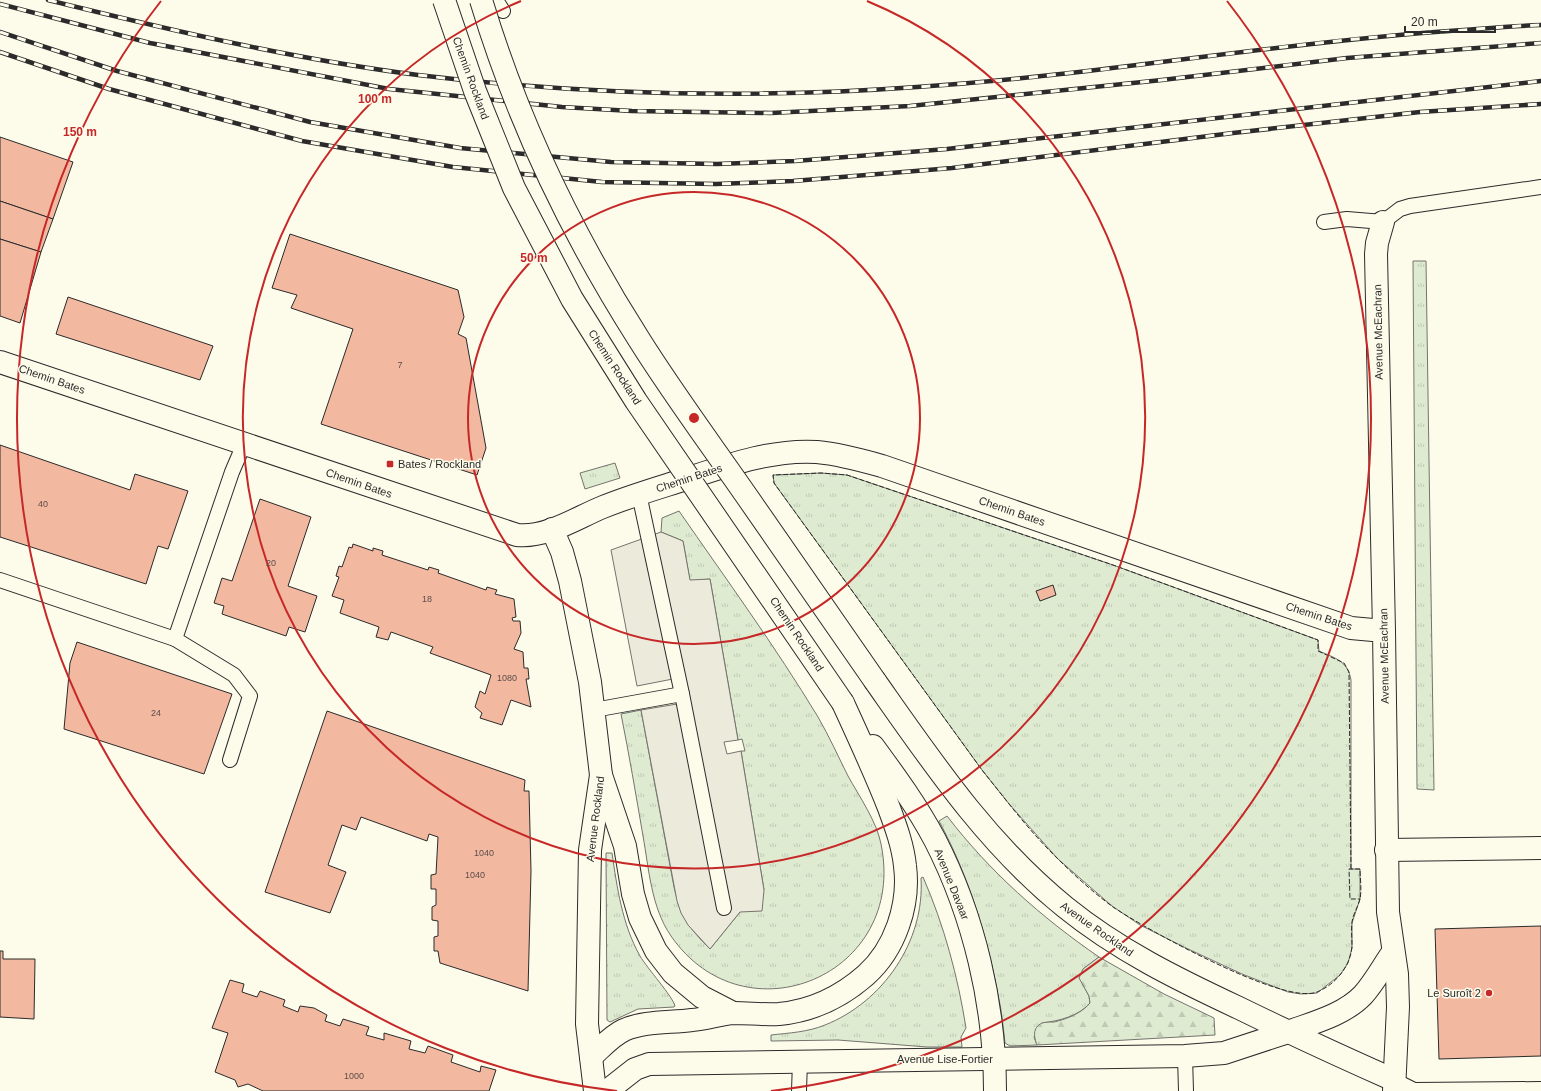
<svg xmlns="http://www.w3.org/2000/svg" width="1541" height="1091" font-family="Helvetica,sans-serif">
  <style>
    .grass { fill: url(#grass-tufts); stroke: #74746e }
    .forest { fill: url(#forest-firs); stroke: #74746e }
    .parking { fill: #eceadb; stroke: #74746e }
    .building { fill: #f2b8a0; stroke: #2b2b2b }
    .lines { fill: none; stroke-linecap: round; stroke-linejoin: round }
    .lane-casing { stroke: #2b2b2b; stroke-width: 16 }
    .street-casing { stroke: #2b2b2b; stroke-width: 24 }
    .secondary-casing { stroke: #2b2b2b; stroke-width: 24 }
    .lane { stroke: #fdfbea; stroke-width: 14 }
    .street { stroke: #fdfbea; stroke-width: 22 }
    .secondary { stroke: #fdfbea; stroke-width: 22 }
    .rail-casing { stroke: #2b2b2b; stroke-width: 4.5 }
    .rail { stroke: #fdfbea; stroke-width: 3; stroke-dasharray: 9; stroke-linecap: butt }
    .secondary-bridge-casing { stroke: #2b2b2b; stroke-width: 24; stroke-linecap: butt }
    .secondary-bridge { stroke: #fdfbea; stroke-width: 22 }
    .fence { stroke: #2b2b2b; stroke-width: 1; stroke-dasharray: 5 2; stroke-linecap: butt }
    .ring { fill: none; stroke: #c62828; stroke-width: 2 }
    .poi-dot { fill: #c62828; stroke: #fdfbea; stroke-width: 1.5 }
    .labels { text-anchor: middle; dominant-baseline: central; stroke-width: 3; stroke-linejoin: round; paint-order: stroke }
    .number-label { font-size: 9px; fill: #5d4e48 }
    .street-label { font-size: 11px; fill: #2b2b2b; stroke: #fdfbea }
    .poi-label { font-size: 11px; fill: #2b2b2b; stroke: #fdfbea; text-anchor: start }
    .centre { fill: #c62828; stroke: #fdfbea; stroke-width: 2 }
    .ring-label { font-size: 12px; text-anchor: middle; font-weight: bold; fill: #c62828; stroke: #fdfbea; stroke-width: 3; stroke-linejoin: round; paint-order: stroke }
  </style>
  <defs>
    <pattern id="grass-tufts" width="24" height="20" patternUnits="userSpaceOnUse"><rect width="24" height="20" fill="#deebd1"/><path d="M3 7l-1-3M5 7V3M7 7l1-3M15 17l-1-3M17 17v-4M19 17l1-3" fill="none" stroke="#bfcab4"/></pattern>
    <pattern id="forest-firs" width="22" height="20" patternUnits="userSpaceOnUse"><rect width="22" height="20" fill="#deebd1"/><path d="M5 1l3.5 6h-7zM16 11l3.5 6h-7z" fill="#bfcab4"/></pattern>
  </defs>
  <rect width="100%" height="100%" fill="#fdfbea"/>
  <g class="grass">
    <path d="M 1413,261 L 1426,261 L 1434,790 L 1417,789 Z"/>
    <path d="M 615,463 L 620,478 L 585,489 L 580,473 Z"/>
    <path d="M 821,473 L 847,475 L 1113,565 L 1318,640 L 1319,651 C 1335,658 1348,661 1351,680 L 1351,869 L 1360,869 L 1360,899 L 1352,923 L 1352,948 L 1348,963 L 1340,975 L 1317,993 L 1301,994 L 1288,992 L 1242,974 L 1186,948 L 1140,925 L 1112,906 L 1058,859 L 1010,805 L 982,770 L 774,483 L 773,475 Z"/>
    <path d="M 679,511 C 726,579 775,646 818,717 C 829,736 838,756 848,776 C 859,796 877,822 881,844 C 908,975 745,1043 671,936 C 651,907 649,869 643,836 C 636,795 629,754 621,714 L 641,710 L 674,887 C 681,917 688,927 710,949 L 740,912 L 764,890 L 741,751 L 745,751 L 742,739 L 738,740 L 710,579 L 690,581 L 683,541 L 661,532 L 662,518 Z"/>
    <path d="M 947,816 C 990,872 1041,917 1099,957 L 1083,969 L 1080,978 L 1089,996 L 1090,1003 C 1079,1016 1059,1021 1042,1023 L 1034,1037 L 1037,1045 L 1010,1046 L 1005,1043 C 1003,1027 1002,1011 998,995 C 987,935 968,875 939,821 Z"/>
    <path d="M 606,853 L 612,853 C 617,887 622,924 640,956 C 647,968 673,997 675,1006 L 674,1007 L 638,1009 L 610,1022 L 607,1020 Z"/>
    <path d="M 923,877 C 944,925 958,977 966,1028 L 961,1037 L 962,1047 L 927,1047 L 838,1040 L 771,1041 L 771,1035 C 789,1033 808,1032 825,1025 C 883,1002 925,941 921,878 Z"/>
  </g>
  <path class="forest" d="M 1099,957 L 1164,994 L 1214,1018 L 1215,1035 L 1037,1045 C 1034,1037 1032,1028 1042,1023 C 1045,1022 1051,1022 1054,1022 C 1067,1019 1082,1013 1090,1003 L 1089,996 L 1079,978 L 1083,969 Z"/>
  <path class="parking" d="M 661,532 L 683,541 L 690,580 L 710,579 L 738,740 L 724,742 L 727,754 L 741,751 L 764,890 L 762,911 L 740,912 L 710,949 L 688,925 L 681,913 L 677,901 L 641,710 L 683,703 L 678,678 L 637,686 L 611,550 Z"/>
  <g class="building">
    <path d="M 0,137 L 73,162 L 53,219 L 0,201 Z"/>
    <path d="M 0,201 L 53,219 L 41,252 L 0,239 Z"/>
    <path d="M 290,234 L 458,290 L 464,317 L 458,334 L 466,338 L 486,448 L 477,475 L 321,424 L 353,329 L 291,308 L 297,295 L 272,288 Z"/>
    <path d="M 0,239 L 41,252 L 20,323 L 0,316 Z"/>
    <path d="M 68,297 L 213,346 L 200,380 L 56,334 Z"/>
    <path d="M 0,445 L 130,490 L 135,474 L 188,491 L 168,549 L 158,546 L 146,584 L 0,537 Z"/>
    <path d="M 260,499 L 311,517 L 288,586 L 317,596 L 305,632 L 289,627 L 286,636 L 222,614 L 224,606 L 214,603 L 222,578 L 232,581 Z"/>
    <path d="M 353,544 L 373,551 L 373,548 L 383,551 L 382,555 L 428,570 L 429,567 L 439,570 L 438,573 L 486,590 L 487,587 L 497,590 L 495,594 L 514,599 L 516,617 L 512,618 L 513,621 L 520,621 L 521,633 L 514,649 L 523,652 L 524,668 L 528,668 L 529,679 L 526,679 L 531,707 L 511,700 L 502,725 L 480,718 L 482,713 L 475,707 L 480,691 L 485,694 L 491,675 L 430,653 L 433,647 L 391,632 L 388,640 L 376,637 L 379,627 L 340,613 L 344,600 L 332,596 L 339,577 L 336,576 L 339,566 L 342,567 L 349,547 L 352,548 Z"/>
    <path d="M 1053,585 L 1056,595 L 1040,601 L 1036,591 Z"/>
    <path d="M 77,642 L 232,694 L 204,774 L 64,729 L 70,663 Z"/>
    <path d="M 327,711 L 525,780 L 524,791 L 529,791 L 531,871 L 528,991 L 440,963 L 438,951 L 434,951 L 434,937 L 438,936 L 438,921 L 432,920 L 432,907 L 436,905 L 436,889 L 431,889 L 431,875 L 436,874 L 438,837 L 429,834 L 427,841 L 361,817 L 356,830 L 342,825 L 328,865 L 346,872 L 330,913 L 265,892 Z"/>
    <path d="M 1541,926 L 1541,1056 L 1439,1059 L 1435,929 Z"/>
    <path d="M 0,951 L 3,951 L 3,959 L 35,959 L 34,1019 L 0,1017 Z"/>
    <path d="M 230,980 L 244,984 L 242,992 L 257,997 L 260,991 L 285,1000 L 283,1006 L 298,1012 L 300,1006 L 314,1008 L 327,1015 L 325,1021 L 340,1026 L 343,1019 L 369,1027 L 366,1035 L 384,1040 L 384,1033 L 411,1041 L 409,1049 L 425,1053 L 428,1046 L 453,1055 L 451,1062 L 480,1072 L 481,1066 L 496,1070 L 489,1091 L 263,1091 L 248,1084 L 238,1087 L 235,1080 L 215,1072 L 228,1033 L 212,1028 Z"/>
  </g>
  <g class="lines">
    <defs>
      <g id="lane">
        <path d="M 496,0 L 503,11"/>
        <path d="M 1324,222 L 1347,219 L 1383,222 L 1400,209 L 1410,206 L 1541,187"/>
        <path d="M 639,494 L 682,694 L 724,908"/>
        <path d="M 0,580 L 175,639"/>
        <path d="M 594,710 L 682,694"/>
        <path d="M 230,760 L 250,696 L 234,675 L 175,639 L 232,472 L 244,444"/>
        <path d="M 1185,1056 L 1186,1091"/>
        <path d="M 1394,1080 L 1414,1090 L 1541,1089"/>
        <path d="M 799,1091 L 800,1061"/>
      </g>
      <g id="street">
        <path d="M 1383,222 L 1377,243 L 1376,254 L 1384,631"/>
        <path d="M 1386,850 L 1541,848"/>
        <path d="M 595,1091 L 587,1024 L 590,850 L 601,775"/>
        <path d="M 607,1091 L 635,1069 L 649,1064 L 1185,1056 L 1224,1053 L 1288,1032"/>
      </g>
      <g id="secondary">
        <path d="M 0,362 L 517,535 C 547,538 576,518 603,507 C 630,496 658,488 686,479 C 728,465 773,449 817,452 C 839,454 861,460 882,466 L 1351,628 L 1384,631 L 1388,912 L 1397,974 L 1398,1007 L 1394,1091"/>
        <path d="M 552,529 L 562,552 L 570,581 L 590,682 L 601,775 L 625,846 L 633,894 L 640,918 L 656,951 L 673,973 L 702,997 L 733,1013"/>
        <path d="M 875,681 C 932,762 987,844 1065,907 C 1118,950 1177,979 1239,1008 C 1290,1033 1342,1057 1394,1080"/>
        <path d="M 873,746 C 895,776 917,806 935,840 C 974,916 995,1005 995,1091"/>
        <path d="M 1288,1032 C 1312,1023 1344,1015 1363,995 C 1374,983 1383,966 1393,952"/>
        <path d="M 591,1057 C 601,1048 611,1036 624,1030 C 645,1021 669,1023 692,1020 C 706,1019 720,1014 734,1013 C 749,1013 764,1015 779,1014 C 811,1011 841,997 866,975 C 895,949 910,905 905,866 C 903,846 896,827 889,808 C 875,772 859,738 843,703"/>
      </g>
    </defs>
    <use href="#lane" class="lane-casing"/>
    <use href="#street" class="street-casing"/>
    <use href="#secondary" class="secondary-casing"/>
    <use href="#lane" class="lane"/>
    <use href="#street" class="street"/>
    <use href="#secondary" class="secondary"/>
    <defs>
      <g id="rail">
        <path d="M 48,0 C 170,30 293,59 418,75 C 583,95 751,99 917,87 C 1090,76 1262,45 1435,32 C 1470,30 1506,26 1541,25"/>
        <path d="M 0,4 L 150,43 L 389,89 L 562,107 L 632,111 L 771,113 L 910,106 L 1162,80 L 1347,58 L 1541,43"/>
        <path d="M 0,32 L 117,71 L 310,122 L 460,148 L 611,162 L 717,164 L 795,161 L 947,149 L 1541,81"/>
        <path d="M 0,52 L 109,89 L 302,141 L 453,167 L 602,182 L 716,184 L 793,181 L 952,168 L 1233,133 L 1420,112 L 1541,104"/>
      </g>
    </defs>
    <use href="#rail" class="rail-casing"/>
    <use href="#rail" class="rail"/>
    <defs>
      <g id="secondary-bridge">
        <path d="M 444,0 L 475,91 L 514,188 L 572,299 L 636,401 L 843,703"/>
        <path d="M 481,0 C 517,120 573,236 640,341 C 674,395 712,446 748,498 C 791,559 833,620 875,681"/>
      </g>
    </defs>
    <use href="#secondary-bridge" class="secondary-bridge-casing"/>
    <use href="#secondary-bridge" class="secondary-bridge"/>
    <path class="fence" d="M 1351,869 L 1349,672 L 1344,663 L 1318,651 L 1318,640 L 1113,565 L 847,475 L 821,473 L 773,475 L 774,483 L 982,770 C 1006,800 1030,832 1058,859 C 1075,876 1094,893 1113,907 C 1144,928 1284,1006 1317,992 C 1335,985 1351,966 1352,946 C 1352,938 1351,930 1352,922 C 1353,914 1358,907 1360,899 C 1362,890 1360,878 1360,869 L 1349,869 L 1350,899 L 1360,899"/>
  </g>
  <g class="ring">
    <circle cx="694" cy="418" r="226"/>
    <path d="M867 1A451 451 0 1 1 521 1"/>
    <path d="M617 1091A677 677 0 0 1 161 1M1227 1A677 677 0 0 1 771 1091"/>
  </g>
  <g class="poi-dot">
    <rect x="386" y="460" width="8" height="8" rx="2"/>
    <circle cx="1489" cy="993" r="4"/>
  </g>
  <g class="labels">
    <g class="number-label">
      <text x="400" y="365">7</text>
      <text x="43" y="504">40</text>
      <text x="271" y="563">20</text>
      <text x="427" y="599">18</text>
      <text x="507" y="678">1080</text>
      <text x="156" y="713">24</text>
      <text x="484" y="853">1040</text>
      <text x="475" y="875">1040</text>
      <text x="354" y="1076">1000</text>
    </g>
    <g class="street-label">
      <text transform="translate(471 78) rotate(70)">Chemin Rockland</text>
      <text transform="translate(1378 332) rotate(-91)">Avenue McEachran</text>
      <text transform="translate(615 367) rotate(57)">Chemin Rockland</text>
      <text transform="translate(52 379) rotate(19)">Chemin Bates</text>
      <text transform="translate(689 478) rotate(-18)">Chemin Bates</text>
      <text transform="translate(359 483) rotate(19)">Chemin Bates</text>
      <text transform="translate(1012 511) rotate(19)">Chemin Bates</text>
      <text transform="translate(1319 616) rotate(18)">Chemin Bates</text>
      <text transform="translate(797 634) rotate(56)">Chemin Rockland</text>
      <text transform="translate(1384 656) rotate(-91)">Avenue McEachran</text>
      <text transform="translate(595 819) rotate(-83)">Avenue Rockland</text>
      <text transform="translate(952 884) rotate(68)">Avenue Davaar</text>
      <text transform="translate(1097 929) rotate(35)">Avenue Rockland</text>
      <text x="945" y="1059">Avenue Lise-Fortier</text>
    </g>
    <g class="poi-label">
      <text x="398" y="464">Bates / Rockland</text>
      <text x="1481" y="993" text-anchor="end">Le Suroît 2</text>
    </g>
  </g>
  <circle cx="694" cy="418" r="6" class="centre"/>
  <g class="ring-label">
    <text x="375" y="103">100 m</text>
    <text x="80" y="136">150 m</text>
    <text x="534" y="262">50 m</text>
  </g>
  <path d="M1405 26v6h90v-6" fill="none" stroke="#2b2b2b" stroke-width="2"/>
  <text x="1411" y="26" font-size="12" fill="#2b2b2b" stroke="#fdfbea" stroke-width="3" paint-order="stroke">20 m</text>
</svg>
